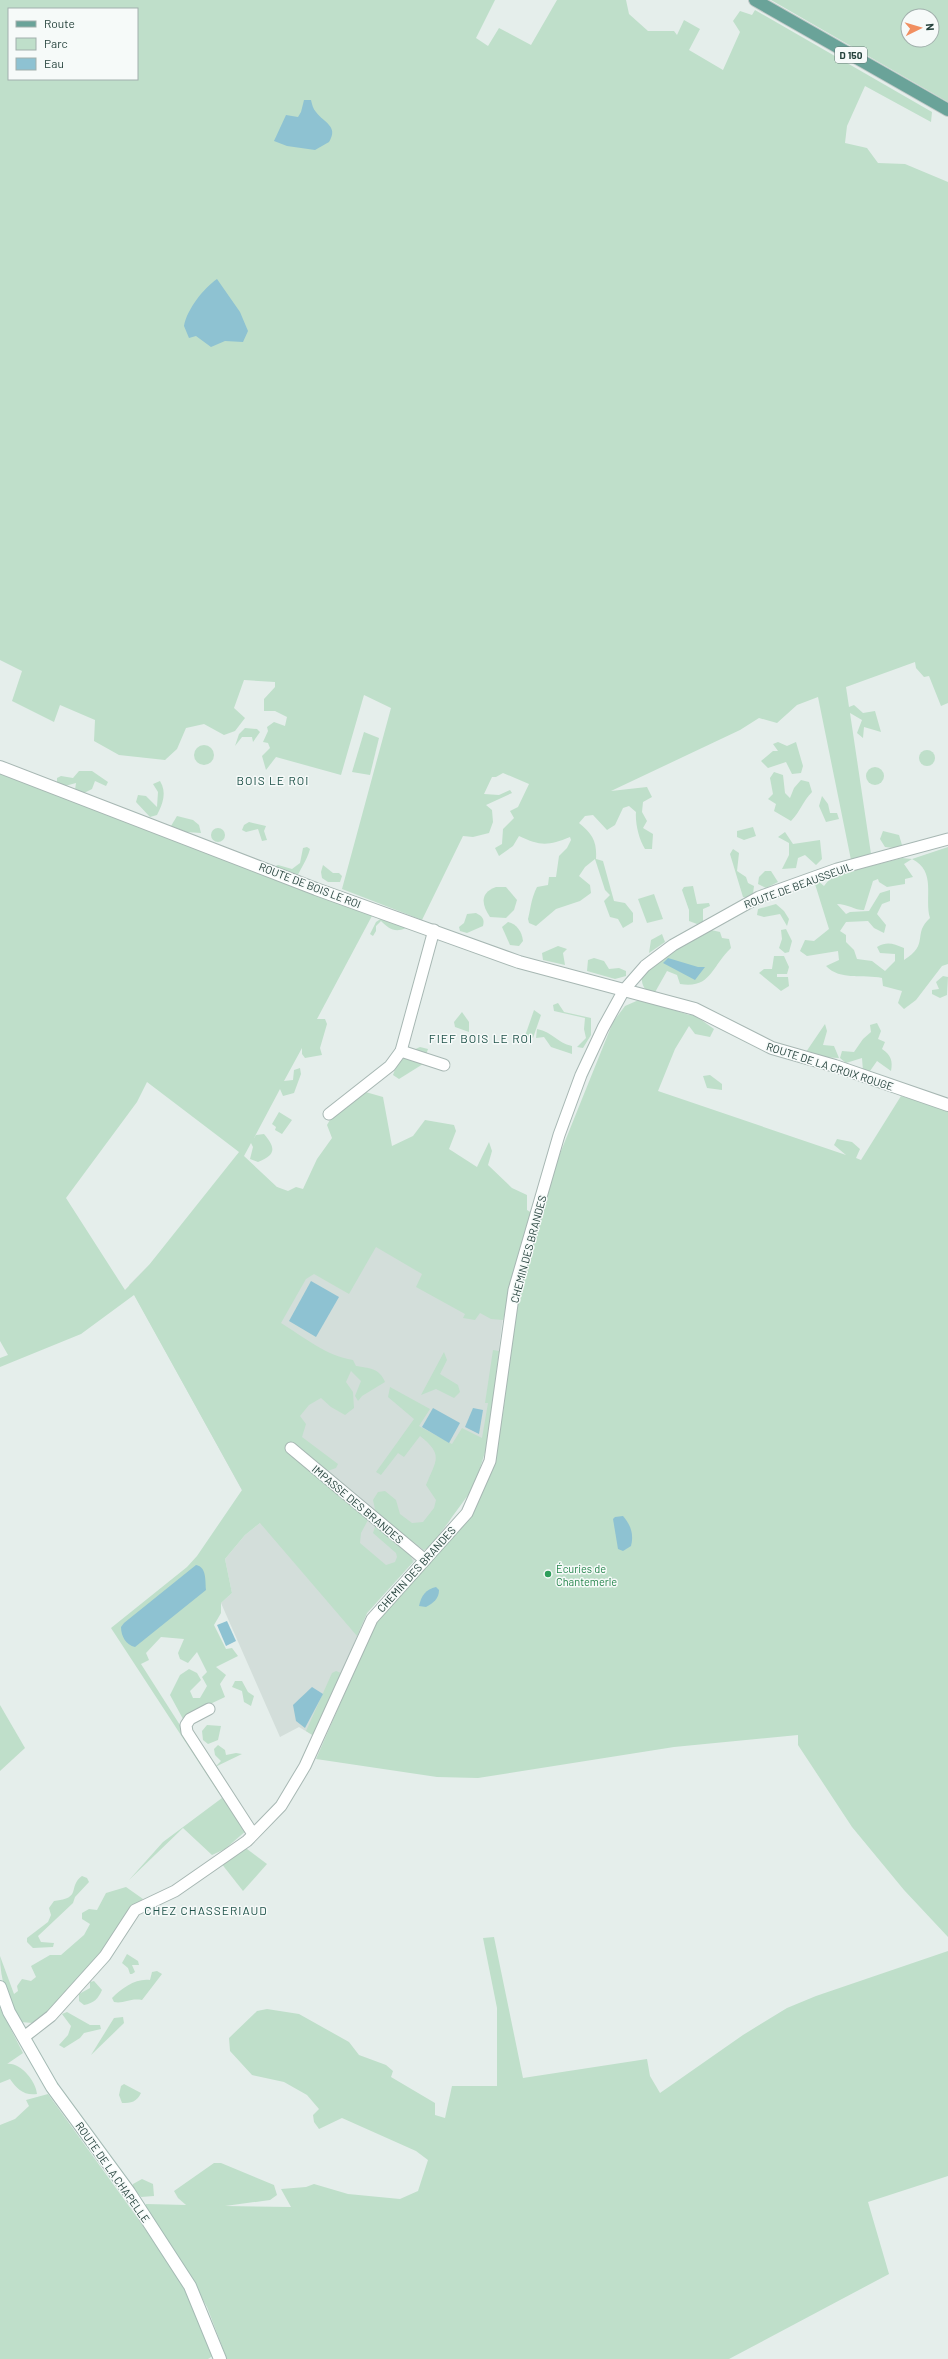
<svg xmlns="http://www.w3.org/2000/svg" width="948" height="2359" font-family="Barlow,sans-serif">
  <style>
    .built { fill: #d3deda }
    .green { fill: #bfdfca; fill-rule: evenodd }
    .water { fill: #8ec2d2 }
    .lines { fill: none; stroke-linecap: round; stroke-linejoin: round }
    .minor-casing { stroke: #a7b7b3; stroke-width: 13 }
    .tertiary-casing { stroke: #a7b7b3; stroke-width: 14 }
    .secondary-casing { stroke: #a4bab4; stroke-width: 14 }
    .primary-casing { stroke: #c2cac8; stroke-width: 14 }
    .minor { stroke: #fff; stroke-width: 11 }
    .tertiary { stroke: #fff; stroke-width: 12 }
    .secondary { stroke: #fff; stroke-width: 12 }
    .primary { stroke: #6aa399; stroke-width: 12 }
    .leisure-dot { fill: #2e9e5b; stroke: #f6faf9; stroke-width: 1.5 }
    .labels { text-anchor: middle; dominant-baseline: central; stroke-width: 3; stroke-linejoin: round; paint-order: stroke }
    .shield { fill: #f6faf9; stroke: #637874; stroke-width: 1 }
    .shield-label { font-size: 10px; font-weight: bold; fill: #24413b }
    .street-label { font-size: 11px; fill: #24413b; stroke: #f6faf9 }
    .leisure-label { font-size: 11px; fill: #27864d; stroke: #f6faf9; text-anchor: start }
    .neighbourhood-label { font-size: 12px; letter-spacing: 1px; fill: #20534a; stroke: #f6faf9 }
  </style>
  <rect width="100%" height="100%" fill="#e5eeeb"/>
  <path class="built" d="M 277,1187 L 481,1308 L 503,1316 L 494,1390 L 496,1399 L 487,1446 L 449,1522 L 430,1547 L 424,1550 L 367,1613 L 314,1736 L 299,1727 L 280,1737 L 221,1603 L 232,1593 L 225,1559 L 245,1535 L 260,1523 L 129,1285 L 149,1265 Z"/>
  <g class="green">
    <path d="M 0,0 L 495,0 L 476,38 L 488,46 L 499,28 L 531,45 L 557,0 L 626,0 L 629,14 L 648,31 L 674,31 L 677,35 L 684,20 L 700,29 L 689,50 L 723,70 L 740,32 L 733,21 L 740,11 L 752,15 L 755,10 L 932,112 L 931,122 L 865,86 L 847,126 L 845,143 L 867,148 L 878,163 L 905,164 L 948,182 L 948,703 L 941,706 L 929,676 L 924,677 L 916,668 L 915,662 L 846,687 L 849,707 L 854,705 L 863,713 L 875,711 L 881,732 L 864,727 L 863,738 L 857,733 L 862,720 L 850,713 L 871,854 L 851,860 L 818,697 L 797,705 L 777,723 L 759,718 L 740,730 L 611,791 L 647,787 L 652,797 L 643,802 L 642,812 L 647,821 L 643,828 L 653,834 L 652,849 L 645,849 C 639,840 635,823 636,812 L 629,806 L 623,808 L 615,825 L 607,830 L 593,815 L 585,816 L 579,823 C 593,834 597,842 596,859 L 603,861 L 614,901 L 625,903 L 633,913 L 633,922 L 623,928 L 618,919 L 610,917 L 604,901 L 610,895 L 605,890 L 595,859 L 585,867 L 579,876 L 590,885 L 591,893 L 580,901 L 556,909 L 536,926 L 529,923 L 528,919 C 531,907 531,899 537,887 L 548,885 L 549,877 L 556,877 L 559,856 L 567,848 L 571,840 L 570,837 C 548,846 540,846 519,836 L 513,846 L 499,856 L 495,848 L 502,844 L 503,829 L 514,818 L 510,811 L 518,807 L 529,784 L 503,773 L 496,777 L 492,777 L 484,794 L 499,795 L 510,790 L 512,793 L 486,805 L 492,810 L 493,822 L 489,833 L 473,837 L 463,836 L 422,920 L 342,889 L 391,708 L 364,695 L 341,775 L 276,757 L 266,770 L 262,756 L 270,748 L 268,743 L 263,742 L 268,731 L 267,727 L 274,722 L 285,726 L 287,717 L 275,711 L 264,711 L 264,699 L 275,687 L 275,682 L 244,680 L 234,708 L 245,718 L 235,731 L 224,735 L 204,724 L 186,728 L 177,749 L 165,760 L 119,755 L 94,741 L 95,720 L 60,705 L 54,722 L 12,701 L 22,671 L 0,660 ZM 9,9 L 137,9 L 137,79 L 9,79 Z"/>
    <path d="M 771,0 L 948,0 L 948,102 ZM 908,16 L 932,16 L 932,40 L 908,40 Z"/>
    <path d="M 245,728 L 257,729 L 260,732 L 253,742 L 252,737 L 242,737 L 235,746 L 239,734 Z"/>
    <path d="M 364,732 L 379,738 L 370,775 L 352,772 Z"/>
    <path d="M 778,742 L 787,746 L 796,742 L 803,766 L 801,773 L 792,774 L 786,762 L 768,768 L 761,761 L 773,751 L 778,751 L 773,744 Z"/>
    <circle cx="204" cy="755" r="10"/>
    <circle cx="927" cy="758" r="8"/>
    <circle cx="875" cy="776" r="9"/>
    <path d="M 0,768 L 269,869 L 278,865 L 292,869 L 300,863 L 303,848 L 307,847 L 310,849 C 307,861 299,870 295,882 L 373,914 L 317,1019 L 325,1019 L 327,1024 L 320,1048 L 322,1055 L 305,1058 L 302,1054 L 302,1048 L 284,1081 L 293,1080 L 294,1070 L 300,1068 L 301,1074 L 294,1093 L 283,1096 L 280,1089 L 254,1138 L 256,1135 L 264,1134 C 276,1148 276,1155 258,1162 L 250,1159 L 253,1147 L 251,1143 L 244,1156 L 277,1187 L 288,1191 L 296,1187 L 303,1189 L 317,1159 L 332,1138 L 327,1125 L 334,1113 L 362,1091 L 383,1097 L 392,1146 L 413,1136 L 425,1120 L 454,1125 L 456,1131 L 449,1149 L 477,1167 L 489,1142 L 492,1151 L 488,1165 L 512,1188 L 527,1195 L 527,1210 L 532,1213 L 503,1320 L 491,1319 L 480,1313 L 475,1320 L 463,1318 L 465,1314 L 416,1287 L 422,1274 L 376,1247 L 349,1294 L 314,1274 L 306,1279 L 281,1323 C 304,1337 326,1356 353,1360 L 356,1366 C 368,1368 380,1368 385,1382 L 362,1396 L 358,1401 L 355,1396 L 361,1381 L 351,1371 L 346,1382 L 353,1392 L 354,1408 L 345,1415 L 331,1407 L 321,1398 L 309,1405 L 300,1416 L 306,1424 L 302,1437 L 338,1464 L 336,1468 L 319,1474 L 369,1518 L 361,1533 L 360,1543 L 386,1565 L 395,1562 L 397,1557 L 396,1553 L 373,1533 L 375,1527 L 378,1527 L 410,1554 L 413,1562 L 367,1613 L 357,1636 L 260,1523 L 245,1535 L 225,1559 L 232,1593 L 221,1603 L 221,1613 L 214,1625 L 226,1649 L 232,1648 L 238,1656 L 216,1667 L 226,1675 L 220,1684 L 225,1697 L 208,1705 L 191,1723 L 183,1719 L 170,1695 L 180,1675 L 189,1669 L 197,1673 L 201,1680 L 190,1691 L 193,1698 L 200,1698 L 207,1686 L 202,1677 L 207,1672 L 197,1652 L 188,1663 L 180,1659 L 178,1653 L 184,1639 L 161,1637 L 146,1653 L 149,1660 L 141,1664 L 247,1830 L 225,1849 L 212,1855 L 183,1828 L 129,1880 L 163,1842 L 222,1798 L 111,1628 L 187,1567 L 197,1556 L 242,1490 L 134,1295 L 81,1334 L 0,1367 L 0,1358 L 8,1355 L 0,1341 ZM 147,1082 L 239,1152 L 149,1265 L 125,1290 L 66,1198 L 137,1102 Z"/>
    <path d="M 79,771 L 92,771 L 108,782 L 106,786 L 95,781 L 92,789 L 84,793 L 75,790 L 76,783 L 65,786 L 57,782 L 57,778 L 61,776 L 73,778 Z"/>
    <path d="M 774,772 L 783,775 L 785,793 L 790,798 L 794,788 L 801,780 L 809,782 L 812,792 C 803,801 800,812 791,821 L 774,811 L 776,804 L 768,799 L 773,794 L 770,778 Z"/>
    <path d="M 160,781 C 167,792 163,804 157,815 L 150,817 L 136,802 L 138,795 L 146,796 L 157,807 L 158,792 L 153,784 Z"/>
    <path d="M 822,796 L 828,804 L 830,813 L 837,813 L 839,819 L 826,822 L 819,806 Z"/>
    <path d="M 177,816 L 193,820 L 199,825 L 201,833 L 186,832 L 171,826 Z"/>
    <path d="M 249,822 L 266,826 L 264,831 L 267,840 L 262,841 L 258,829 L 246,832 L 242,830 L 244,825 Z"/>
    <path d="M 753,827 L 756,836 L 744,840 L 737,837 L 737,831 Z"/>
    <circle cx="218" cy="835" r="7"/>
    <path d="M 883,831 L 899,835 L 902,845 L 894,848 L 885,847 L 880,839 Z"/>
    <path d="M 785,832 L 793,844 L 820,840 L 822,859 L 816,865 L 805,855 L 798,858 L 796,868 L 782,869 L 789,855 L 789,843 L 778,837 Z"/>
    <path d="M 948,847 L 948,964 L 942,966 L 916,1000 L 904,1009 L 898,1003 L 902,991 L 883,986 L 882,978 C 864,974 840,981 826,966 L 839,960 L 838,951 L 807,956 L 800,951 L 805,940 L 814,941 L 829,929 L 815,884 L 818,881 L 824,886 L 832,876 L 902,858 L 912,859 ZM 912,859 C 937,871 924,898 930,918 C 912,934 930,944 904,960 L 904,948 C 893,944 888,941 877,947 L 880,953 L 895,954 L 895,961 L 885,971 L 872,961 L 857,959 L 854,950 L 846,942 L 846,935 L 840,931 L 846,922 L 868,921 L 874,928 L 884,933 L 886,925 L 877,914 L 882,904 L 890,901 L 890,890 L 880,893 L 869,911 L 850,912 L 846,914 L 837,904 C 848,904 857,911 864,910 L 873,881 L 878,879 L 879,882 L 887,887 L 905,884 L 905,879 L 913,877 L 904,864 Z"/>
    <path d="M 733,849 L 739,853 L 737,871 L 746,877 L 748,883 L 754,886 L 753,894 L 747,898 L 743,897 L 730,854 Z"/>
    <path d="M 323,865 L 333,873 L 339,873 L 342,876 L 340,882 L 328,882 L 322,878 L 321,872 Z"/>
    <path d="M 765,871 L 771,871 L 778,882 L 766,888 L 758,884 L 759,877 Z"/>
    <path d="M 693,886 L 697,904 L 709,903 L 710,906 L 703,909 L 703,922 L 697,924 L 689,921 L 689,910 L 682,890 L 684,887 Z"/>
    <path d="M 496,887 L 506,887 L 517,900 L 514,910 L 506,918 L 490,917 C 482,905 479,893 496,887 Z"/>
    <path d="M 654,894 L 663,919 L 647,923 L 638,899 Z"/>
    <path d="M 776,904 L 784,911 L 789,919 L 787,926 L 780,914 L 764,917 L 757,915 L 758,909 Z"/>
    <path d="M 476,913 C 482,916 485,919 483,926 L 467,933 L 460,931 L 459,927 L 464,923 L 467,914 Z"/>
    <path d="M 382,918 L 404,924 L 406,928 C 395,933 389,929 381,921 L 376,926 L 376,931 L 373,936 L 370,934 L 376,922 Z"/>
    <path d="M 508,922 C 517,924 522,932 523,941 L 519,946 L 510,945 L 502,927 Z"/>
    <path d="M 786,929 L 792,941 L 789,952 L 785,953 L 779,948 L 782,939 L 781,930 Z"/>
    <path d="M 711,930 L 720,932 L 722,938 L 729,939 L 731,948 C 711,967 711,989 680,984 L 677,975 L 667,971 L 654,994 C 646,992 641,986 642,977 L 645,972 L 680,947 Z"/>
    <path d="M 662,934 L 665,942 L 649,953 L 651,940 Z"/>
    <path d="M 558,946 L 567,949 L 563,953 L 565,965 L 543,960 L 542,953 Z"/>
    <path d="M 774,956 L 784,956 L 789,967 L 787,974 L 777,974 L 777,977 L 788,977 L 789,986 L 781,991 L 759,973 L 764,969 L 772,969 Z"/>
    <path d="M 594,958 L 604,961 L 609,969 L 619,968 L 626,971 L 626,976 L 615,979 L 587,971 L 588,960 Z"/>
    <path d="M 943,976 L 948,977 L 947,995 L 940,998 L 932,994 L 932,990 L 939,989 L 936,982 Z"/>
    <path d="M 641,999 L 689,1015 L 693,1014 L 714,1029 L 710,1037 L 695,1034 L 689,1026 L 675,1049 L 658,1091 L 846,1155 L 834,1145 L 837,1139 L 852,1142 L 860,1149 L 856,1158 L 861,1160 L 901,1096 L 948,1110 L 948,1937 L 904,1890 L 852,1827 L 798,1745 L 798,1735 L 674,1747 L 478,1778 L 437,1777 L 316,1759 L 374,1626 L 391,1602 L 453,1535 L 492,1465 L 503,1413 L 517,1298 L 555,1166 L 613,1022 L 625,1006 Z"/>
    <path d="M 558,1003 L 564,1012 L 591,1018 L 591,1035 L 583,1048 L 577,1047 L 586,1038 L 584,1029 L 585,1018 L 554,1011 L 553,1005 Z"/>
    <path d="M 534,1010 L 541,1015 L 533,1038 L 525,1036 Z"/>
    <path d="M 462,1012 L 469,1022 L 469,1032 L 455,1027 L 454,1022 Z"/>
    <path d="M 877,1023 L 881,1031 L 878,1039 L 885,1042 L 882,1049 C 891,1055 893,1061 891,1071 L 877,1061 L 870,1071 L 863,1071 L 862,1058 L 846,1063 L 840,1058 L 842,1051 L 854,1052 L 863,1039 L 871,1032 L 870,1025 Z"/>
    <path d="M 825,1024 L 827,1031 L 823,1045 L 834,1046 L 839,1058 L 820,1057 L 806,1052 Z"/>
    <path d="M 537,1029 C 553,1032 557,1043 572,1046 L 572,1054 L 551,1047 L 544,1037 L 536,1038 Z"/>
    <path d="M 420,1047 L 428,1049 L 423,1064 L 399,1079 L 393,1075 C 397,1062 408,1052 420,1047 Z"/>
    <path d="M 710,1075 L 722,1084 L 722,1090 L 707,1088 L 703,1076 Z"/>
    <path d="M 279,1112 L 292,1120 L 282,1134 L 275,1130 L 276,1127 L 272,1124 Z"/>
    <path d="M 493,1350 L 499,1351 L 494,1390 L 496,1399 L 487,1446 L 474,1487 L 430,1547 L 424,1550 L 376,1514 L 373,1500 L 378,1492 L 385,1491 L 396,1500 L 400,1514 L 412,1523 L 423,1522 L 434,1508 L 436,1500 L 426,1485 C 436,1460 444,1455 420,1436 L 404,1457 L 398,1453 L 381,1475 L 376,1472 L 414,1419 L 388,1397 L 390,1387 L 430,1409 L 419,1426 L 452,1444 L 462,1428 L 482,1438 L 488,1403 L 485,1403 Z"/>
    <path d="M 444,1352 L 447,1360 L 440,1374 L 458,1385 L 460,1392 L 454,1398 L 436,1389 L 421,1395 Z"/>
    <path d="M 336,1671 L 341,1673 L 314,1736 L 306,1731 L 332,1673 Z"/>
    <path d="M 235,1681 L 242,1681 L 248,1692 L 254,1696 L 251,1706 L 244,1702 L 242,1691 L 232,1687 Z"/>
    <path d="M 0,1705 L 25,1748 L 0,1771 Z"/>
    <path d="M 207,1725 L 221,1726 L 218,1740 L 208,1744 L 203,1740 L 202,1731 Z"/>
    <path d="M 218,1745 L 225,1750 L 226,1755 L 236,1753 L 242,1754 L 215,1767 L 221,1761 L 215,1755 L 214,1749 Z"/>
    <path d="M 243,1849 L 247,1849 L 267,1864 L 243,1891 L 221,1863 Z"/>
    <path d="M 82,1876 L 87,1878 L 89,1882 L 75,1897 L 73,1903 L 38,1936 L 41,1942 L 54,1943 L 53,1947 L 33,1948 L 27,1942 L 27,1938 L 48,1922 L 51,1915 L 49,1908 L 54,1901 C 83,1898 67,1887 82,1876 Z"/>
    <path d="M 126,1887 L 143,1899 L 134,1907 L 100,1955 L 41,2018 L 33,2023 L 20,2022 C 8,2002 0,1980 0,1956 L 14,1994 L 18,1991 L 17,1986 L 22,1979 L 31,1981 L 36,1977 L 31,1966 L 50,1955 L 61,1955 L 84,1935 L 90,1924 L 82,1919 L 82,1913 L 89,1909 L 97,1910 L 106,1893 Z"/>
    <path d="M 494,1937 L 523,2078 L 647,2059 L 650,2076 L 660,2093 L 743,2035 L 787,2008 L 816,1996 L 948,1951 L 948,2176 L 868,2202 L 889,2274 L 729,2359 L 227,2359 L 207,2307 L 181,2261 L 145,2208 L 146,2204 L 186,2205 L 178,2198 L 174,2191 L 214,2163 L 221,2163 L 274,2185 L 277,2195 L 270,2200 L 225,2206 L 291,2207 L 281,2189 L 306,2187 L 314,2184 L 348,2194 L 400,2199 L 418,2191 L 428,2160 L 416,2151 L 342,2118 L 319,2129 L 314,2122 L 313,2115 L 319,2109 L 307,2095 L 284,2082 L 252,2075 L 230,2051 L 229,2038 L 257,2011 L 267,2009 L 299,2014 L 349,2042 L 359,2055 L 386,2065 L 393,2071 L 391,2077 L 435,2103 L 435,2115 L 445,2118 L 452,2086 L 497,2086 L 497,2008 L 483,1938 Z"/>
    <path d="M 127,1954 L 138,1961 L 139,1965 L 132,1965 L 135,1972 L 132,1974 L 130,1974 L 128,1968 L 122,1963 Z"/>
    <path d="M 157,1971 L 162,1974 L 142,2000 C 129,1998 124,2004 114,2002 L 112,1998 C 122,1988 136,1978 150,1980 L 152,1972 Z"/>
    <path d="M 94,1981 L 102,1990 C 98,1999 94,2003 84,2005 L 79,2001 L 79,1994 L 90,1988 L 90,1982 Z"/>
    <path d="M 0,2008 L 23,2053 L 7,2064 C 20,2062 36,2081 37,2094 C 24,2096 17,2089 10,2079 L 0,2083 Z"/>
    <path d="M 67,2012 L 90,2025 L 100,2025 L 101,2029 L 84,2033 L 80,2038 L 64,2048 L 59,2045 L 68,2035 L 71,2026 L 62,2014 Z"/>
    <path d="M 123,2017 L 124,2023 L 91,2055 L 114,2018 Z"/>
    <path d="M 124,2084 L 141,2093 C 137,2102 131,2103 122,2103 L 119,2095 L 121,2086 Z"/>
    <path d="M 48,2094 L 139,2220 L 182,2284 L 214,2355 L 208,2359 L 0,2359 L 0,2125 L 15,2119 L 29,2106 L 26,2100 Z"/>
    <path d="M 142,2179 L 153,2184 L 154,2196 L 141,2197 L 132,2187 L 133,2184 Z"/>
  </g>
  <g class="water">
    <path d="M 304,100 L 311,100 C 312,104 313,109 316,112 C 324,123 339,126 329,142 L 315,150 L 287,146 L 274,141 L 286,115 L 298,117 L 301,112 Z"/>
    <path d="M 217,279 L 240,312 L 248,331 L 243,342 L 225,341 L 211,347 L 196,336 L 189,338 L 184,326 C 187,309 204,288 217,279 Z"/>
    <path d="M 668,958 L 698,967 L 705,967 L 695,980 L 663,963 Z"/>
    <path d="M 311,1281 L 339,1297 L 316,1337 L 289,1321 Z"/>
    <path d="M 433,1408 L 460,1423 L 449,1443 L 422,1427 Z"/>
    <path d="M 473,1408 L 483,1410 L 479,1434 L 465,1427 Z"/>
    <path d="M 623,1516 C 631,1525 634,1535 631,1546 L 623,1551 L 618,1549 L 613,1519 L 615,1517 Z"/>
    <path d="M 196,1565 C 207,1567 205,1581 206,1590 L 135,1647 C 126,1645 121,1636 121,1627 L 124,1623 Z"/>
    <path d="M 436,1587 L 439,1590 C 439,1599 433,1603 426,1607 L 419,1606 C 421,1596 426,1589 436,1587 Z"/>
    <path d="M 227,1621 L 236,1641 L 226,1646 L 217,1625 Z"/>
    <path d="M 312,1687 L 323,1694 L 305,1728 L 296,1721 L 293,1705 Z"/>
  </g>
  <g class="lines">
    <defs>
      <g id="minor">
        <path d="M 401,1051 L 444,1065"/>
        <path d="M 329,1114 L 390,1066 L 401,1051 L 434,930"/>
        <path d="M 291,1448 L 425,1560"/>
        <path d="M 209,1709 L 190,1719 L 186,1725 L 187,1732 L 253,1834"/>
        <path d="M 24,2037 L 51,2016 L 105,1956 L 135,1910 L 175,1891 L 247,1841 L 281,1806 L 305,1766 L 372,1619 L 467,1513 L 490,1461 L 514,1290 L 559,1135 L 581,1075 L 603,1028 L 624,990 L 645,966 L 673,945 L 759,897 L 837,869 L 948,839"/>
      </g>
      <path id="tertiary" d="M 0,767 L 316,889 L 519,962 L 695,1009 L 772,1048 L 835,1066 L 948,1105"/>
      <path id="secondary" d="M 0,1987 L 9,2012 L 52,2087 L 129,2192 L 190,2286 L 220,2359"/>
      <path id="primary" d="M 755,0 L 948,110"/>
    </defs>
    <use href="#minor" class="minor-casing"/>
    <use href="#tertiary" class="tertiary-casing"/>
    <use href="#secondary" class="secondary-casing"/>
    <use href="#primary" class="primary-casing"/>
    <use href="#minor" class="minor"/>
    <use href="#tertiary" class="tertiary"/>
    <use href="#secondary" class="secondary"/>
    <use href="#primary" class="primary"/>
  </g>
  <circle class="leisure-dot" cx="548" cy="1574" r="4"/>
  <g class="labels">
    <rect class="shield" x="835" y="47" width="32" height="16" rx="3"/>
    <g class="shield-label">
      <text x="851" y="55">D 150</text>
    </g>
    <g class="street-label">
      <text transform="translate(310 885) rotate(21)">ROUTE DE BOIS LE ROI</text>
      <text transform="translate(798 885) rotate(-20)">ROUTE DE BEAUSSEUIL</text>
      <text transform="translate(830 1066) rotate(18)">ROUTE DE LA CROIX ROUGE</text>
      <text transform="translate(528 1249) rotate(-75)">CHEMIN DES BRANDES</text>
      <text transform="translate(358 1504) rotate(40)">IMPASSE DES BRANDES</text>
      <text transform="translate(416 1569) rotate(-48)">CHEMIN DES BRANDES</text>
      <text transform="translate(113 2172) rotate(55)">ROUTE DE LA CHAPELLE</text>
    </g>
    <g class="leisure-label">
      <text x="556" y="1568">Écuries de<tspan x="556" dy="13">Chantemerle</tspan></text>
    </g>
    <g class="neighbourhood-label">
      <text x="273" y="780">BOIS LE ROI</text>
      <text x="481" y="1038">FIEF BOIS LE ROI</text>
      <text x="206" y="1910">CHEZ CHASSERIAUD</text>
    </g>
  </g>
  <rect x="8" y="8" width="130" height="72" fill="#f6faf9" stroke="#a2b0ad"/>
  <rect x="16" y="21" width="20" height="6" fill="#6aa399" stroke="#a2b0ad"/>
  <text x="44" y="28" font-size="12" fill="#24413b">Route</text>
  <rect x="16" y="38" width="20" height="12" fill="#bfdfca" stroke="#a2b0ad"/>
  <text x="44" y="48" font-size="12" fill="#24413b">Parc</text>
  <rect x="16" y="58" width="20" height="12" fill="#8ec2d2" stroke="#a2b0ad"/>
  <text x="44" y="68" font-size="12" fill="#24413b">Eau</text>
  <g transform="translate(920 28) rotate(85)"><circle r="19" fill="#f6faf9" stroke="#a2b0ad"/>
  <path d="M0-3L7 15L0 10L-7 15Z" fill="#f18f60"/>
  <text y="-6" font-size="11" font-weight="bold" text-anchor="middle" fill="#24413b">N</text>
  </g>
</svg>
